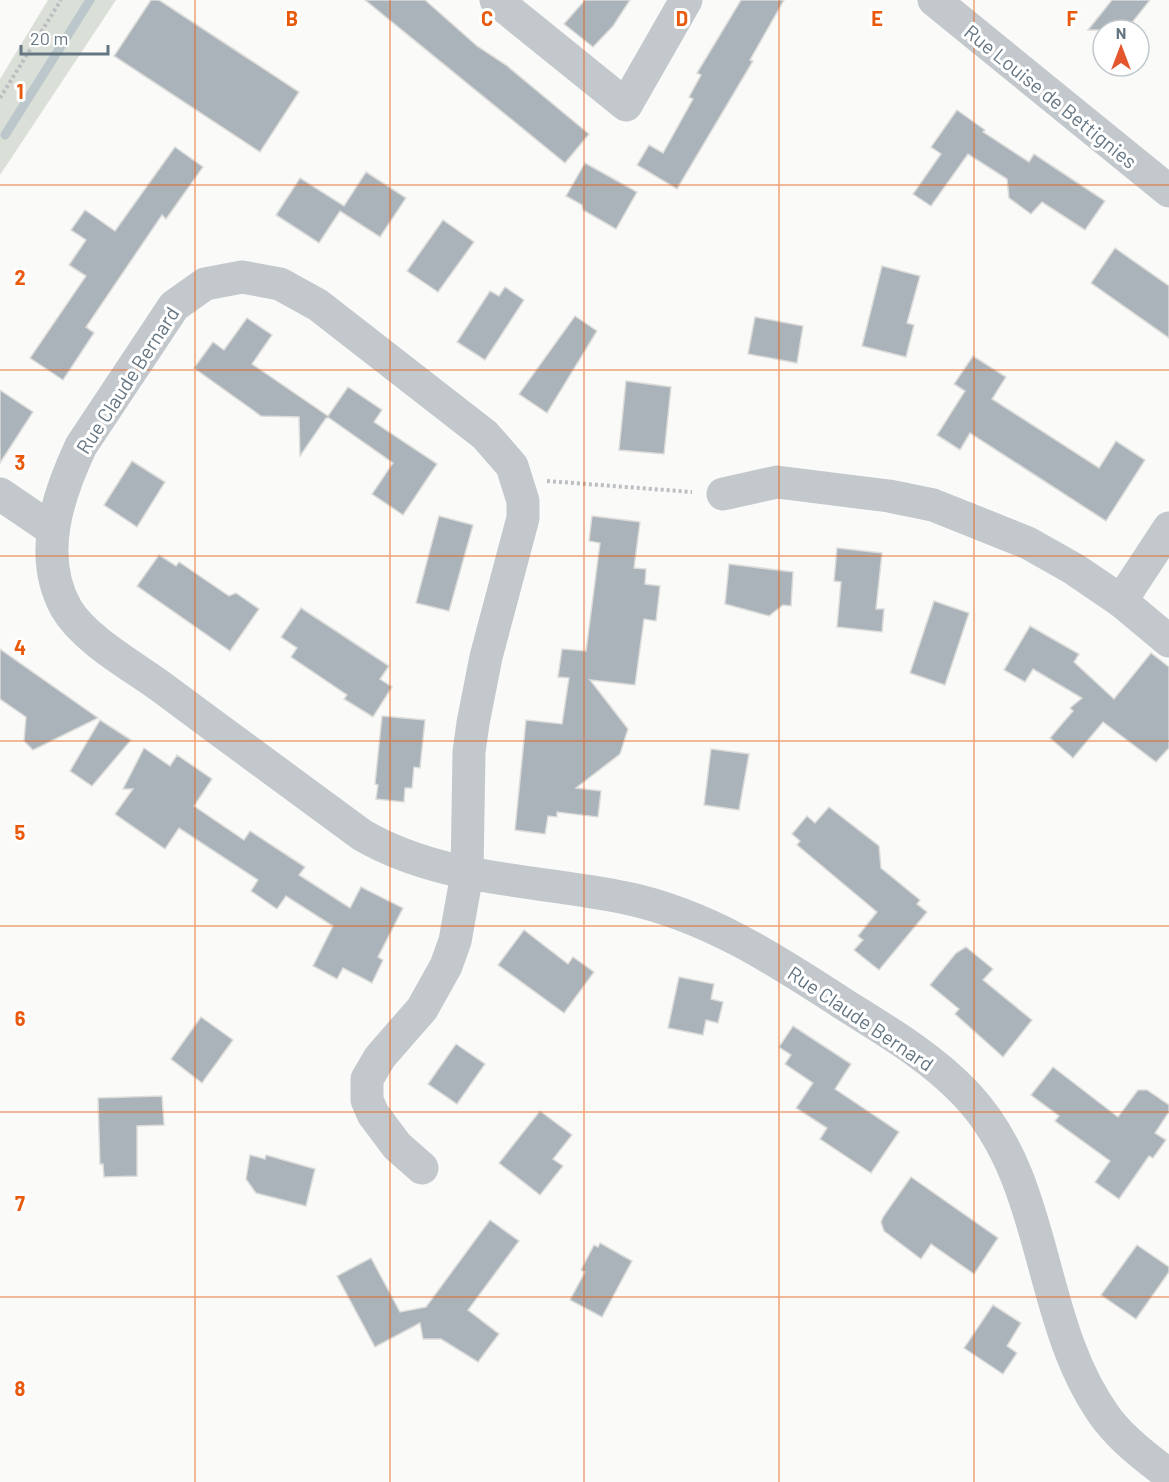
<svg xmlns="http://www.w3.org/2000/svg" width="1169" height="1482" font-family="Barlow,sans-serif">
  <style>
    .green { fill: #dadfd7 }
    .lines { fill: none; stroke-linecap: round; stroke-linejoin: round }
    .stream { stroke: #bbc7cb; stroke-width: 9 }
    .building { fill: #aab3b9; stroke: #dcdcda; stroke-width: 1.5 }
    .path { stroke: #bbbfc2; stroke-width: 4; stroke-dasharray: 3 3; stroke-linecap: butt }
    .minor { stroke: #c3c8cc; stroke-width: 33 }
    .grid { fill: none; stroke: #e8590c; stroke-width: 1.5; stroke-opacity: 0.55 }
    .labels { text-anchor: middle; dominant-baseline: central; stroke-width: 6; stroke-linejoin: round; paint-order: stroke }
    .street-label { font-size: 20px; fill: #657683; stroke: #fff }
    .grid-label { font-size: 20px; text-anchor: middle; font-weight: bold; fill: #e8590c; stroke: #fff; stroke-width: 6; stroke-linejoin: round; paint-order: stroke }
  </style>
  <rect width="100%" height="100%" fill="#fafaf8"/>
  <path class="green" d="M 48,0 L 116,0 L 0,175 L 0,79 Z"/>
  <g class="lines">
    <path class="stream" d="M 5,135 L 90,0"/>
  </g>
  <g class="building">
    <path d="M 151,0 L 159,0 L 299,92 L 260,152 L 114,56 Z"/>
    <path d="M 365,0 L 425,0 L 477,46 L 506,65 L 589,134 L 565,163 Z"/>
    <path d="M 585,0 L 630,0 L 613,26 L 593,47 L 564,24 Z"/>
    <path d="M 741,0 L 784,0 L 750,60 L 753,61 L 677,189 L 637,165 L 649,145 L 663,153 L 693,99 L 689,97 L 701,75 L 697,73 Z"/>
    <path d="M 1112,0 L 1150,0 L 1126,30 L 1088,30 Z"/>
    <path d="M 957,110 L 985,130 L 983,132 L 1029,162 L 1034,154 L 1105,201 L 1085,230 L 1042,202 L 1031,214 L 1009,198 L 1007,179 L 968,154 L 931,206 L 913,194 L 941,154 L 931,147 Z"/>
    <path d="M 175,147 L 203,167 L 166,219 L 162,215 L 86,327 L 94,333 L 63,380 L 30,358 L 86,276 L 69,265 L 86,240 L 71,230 L 85,210 L 115,231 Z"/>
    <path d="M 585,163 L 637,192 L 616,229 L 583,210 L 582,205 L 566,196 Z"/>
    <path d="M 366,172 L 406,198 L 380,237 L 340,211 L 319,243 L 276,215 L 300,178 L 344,206 Z"/>
    <path d="M 443,220 L 474,242 L 438,292 L 407,271 Z"/>
    <path d="M 1115,248 L 1169,286 L 1169,338 L 1091,283 Z"/>
    <path d="M 882,266 L 920,276 L 907,323 L 914,325 L 906,357 L 862,346 Z"/>
    <path d="M 505,287 L 524,300 L 485,360 L 457,342 L 490,291 L 499,296 Z"/>
    <path d="M 575,316 L 597,331 L 547,413 L 519,394 Z"/>
    <path d="M 755,317 L 803,326 L 797,363 L 748,354 Z"/>
    <path d="M 247,318 L 272,335 L 252,364 L 328,416 L 348,387 L 382,410 L 374,422 L 437,464 L 403,515 L 372,494 L 393,463 L 329,418 L 326,418 L 300,456 L 299,417 L 261,416 L 194,368 L 213,342 L 224,350 Z"/>
    <path d="M 973,356 L 1006,377 L 992,399 L 1099,468 L 1116,441 L 1145,460 L 1106,521 L 970,433 L 960,450 L 937,435 L 965,391 L 954,384 Z"/>
    <path d="M 626,381 L 671,387 L 664,454 L 619,450 Z"/>
    <path d="M 0,390 L 33,412 L 0,463 Z"/>
    <path d="M 132,461 L 165,482 L 137,527 L 104,505 Z"/>
    <path d="M 439,516 L 473,525 L 449,611 L 416,603 Z"/>
    <path d="M 592,516 L 640,522 L 634,568 L 646,569 L 645,584 L 660,586 L 656,621 L 644,619 L 635,685 L 590,680 L 628,729 L 620,754 L 576,788 L 601,791 L 598,817 L 557,812 L 557,817 L 548,816 L 545,834 L 515,830 L 526,720 L 562,724 L 569,678 L 558,677 L 562,649 L 586,651 L 600,543 L 589,541 Z"/>
    <path d="M 837,548 L 882,553 L 876,609 L 884,609 L 882,632 L 837,627 L 841,582 L 834,581 Z"/>
    <path d="M 159,555 L 176,566 L 179,562 L 229,596 L 236,593 L 259,609 L 230,651 L 137,586 Z"/>
    <path d="M 729,564 L 793,572 L 791,606 L 783,605 L 769,616 L 725,604 Z"/>
    <path d="M 934,601 L 969,613 L 945,685 L 910,673 Z"/>
    <path d="M 301,608 L 389,666 L 380,679 L 392,687 L 373,717 L 344,699 L 347,695 L 291,657 L 297,648 L 281,637 Z"/>
    <path d="M 1030,626 L 1079,654 L 1074,662 L 1114,699 L 1151,653 L 1169,667 L 1169,748 L 1156,762 L 1103,722 L 1073,758 L 1050,738 L 1073,711 L 1070,708 L 1082,698 L 1033,669 L 1025,682 L 1004,670 Z"/>
    <path d="M 0,649 L 98,718 L 33,750 L 24,741 L 26,717 L 0,699 Z"/>
    <path d="M 382,716 L 425,720 L 420,768 L 414,767 L 412,788 L 405,788 L 404,802 L 376,799 L 378,785 L 375,784 Z"/>
    <path d="M 100,720 L 131,740 L 92,786 L 70,771 Z"/>
    <path d="M 144,748 L 170,766 L 177,755 L 212,779 L 194,806 L 244,840 L 250,831 L 305,867 L 299,875 L 350,908 L 361,887 L 403,908 L 378,957 L 383,960 L 372,983 L 343,968 L 337,979 L 313,966 L 333,926 L 286,896 L 277,909 L 251,891 L 258,880 L 179,828 L 165,849 L 115,814 L 133,789 L 123,789 Z"/>
    <path d="M 711,749 L 749,754 L 739,810 L 704,805 Z"/>
    <path d="M 829,807 L 879,846 L 881,868 L 920,900 L 917,904 L 927,912 L 879,970 L 854,950 L 863,940 L 858,936 L 877,912 L 797,845 L 800,841 L 792,834 L 807,816 L 815,823 Z"/>
    <path d="M 524,930 L 568,964 L 573,957 L 594,972 L 564,1013 L 498,965 Z"/>
    <path d="M 966,947 L 993,969 L 983,980 L 1032,1020 L 1003,1057 L 955,1014 L 959,1009 L 930,985 L 956,953 Z"/>
    <path d="M 679,977 L 714,984 L 711,999 L 723,1002 L 718,1023 L 706,1020 L 703,1035 L 668,1028 Z"/>
    <path d="M 201,1017 L 233,1040 L 202,1083 L 171,1059 Z"/>
    <path d="M 793,1026 L 851,1064 L 835,1089 L 899,1132 L 871,1173 L 820,1139 L 827,1128 L 796,1108 L 813,1083 L 785,1064 L 791,1055 L 779,1047 Z"/>
    <path d="M 456,1044 L 485,1064 L 457,1104 L 428,1084 Z"/>
    <path d="M 1053,1067 L 1118,1117 L 1138,1090 L 1147,1090 L 1169,1105 L 1169,1112 L 1155,1133 L 1166,1140 L 1153,1158 L 1149,1156 L 1119,1199 L 1095,1182 L 1110,1161 L 1055,1121 L 1059,1116 L 1031,1095 Z"/>
    <path d="M 162,1096 L 164,1125 L 137,1126 L 137,1176 L 104,1177 L 103,1164 L 100,1164 L 98,1098 Z"/>
    <path d="M 540,1111 L 572,1135 L 553,1159 L 563,1166 L 540,1195 L 499,1163 Z"/>
    <path d="M 250,1155 L 265,1159 L 266,1155 L 315,1169 L 306,1206 L 256,1193 L 246,1179 Z"/>
    <path d="M 911,1177 L 998,1238 L 974,1274 L 931,1244 L 921,1259 L 884,1231 L 881,1222 L 883,1217 Z"/>
    <path d="M 490,1220 L 519,1241 L 468,1310 L 499,1334 L 478,1362 L 441,1339 L 423,1339 L 420,1323 L 375,1347 L 337,1276 L 371,1258 L 400,1312 L 426,1307 Z"/>
    <path d="M 600,1243 L 632,1261 L 602,1317 L 570,1300 L 585,1272 L 581,1270 L 594,1245 L 598,1247 Z"/>
    <path d="M 1137,1245 L 1169,1267 L 1169,1272 L 1136,1319 L 1101,1295 Z"/>
    <path d="M 993,1305 L 1021,1323 L 1007,1346 L 1017,1353 L 1003,1374 L 964,1348 Z"/>
  </g>
  <g class="lines">
    <g class="path">
      <path d="M 0,98 L 61,0"/>
      <path d="M 547,481 L 692,492"/>
    </g>
    <g class="minor">
      <path d="M 496,0 L 626,105 L 686,0"/>
      <path d="M 934,0 L 1169,191"/>
      <path d="M 0,494 L 53,530"/>
      <path d="M 723,494 L 777,482 L 889,496 L 933,505 L 1028,543 L 1074,569 L 1121,601 L 1169,528"/>
      <path d="M 1121,601 L 1169,641"/>
      <path d="M 422,1168 L 397,1146 L 373,1114 L 367,1100 L 367,1079 L 380,1057 L 422,1009 L 446,966 L 455,941 L 467,874 L 469,752 L 473,723 L 486,657 L 523,518 L 523,501 L 512,466 L 485,435 L 318,305 L 280,284 L 242,277 L 205,284 L 174,306 L 81,446 C 58,495 37,555 66,608 C 84,639 131,665 160,686 C 227,736 294,785 362,835 C 443,882 536,879 626,898 C 707,915 776,960 845,1005 C 888,1032 931,1057 966,1094 C 1051,1184 1035,1322 1107,1419 C 1124,1441 1147,1458 1169,1475"/>
    </g>
  </g>
  <path class="grid" d="M 195,0 L 195,1482M 390,0 L 390,1482M 584,0 L 584,1482M 779,0 L 779,1482M 974,0 L 974,1482M 0,185 L 1169,185M 0,370 L 1169,370M 0,556 L 1169,556M 0,741 L 1169,741M 0,926 L 1169,926M 0,1112 L 1169,1112M 0,1297 L 1169,1297"/>
  <g class="labels">
    <g class="street-label">
      <text transform="translate(1051 96) rotate(39)">Rue Louise de Bettignies</text>
      <text transform="translate(127 380) rotate(-57)">Rue Claude Bernard</text>
      <text transform="translate(861 1018) rotate(34)">Rue Claude Bernard</text>
    </g>
  </g>
  <g class="grid-label">
    <text x="292" y="26">B</text>
    <text x="487" y="26">C</text>
    <text x="682" y="26">D</text>
    <text x="877" y="26">E</text>
    <text x="1072" y="26">F</text>
    <text x="20" y="99">1</text>
    <text x="20" y="285">2</text>
    <text x="20" y="470">3</text>
    <text x="20" y="655">4</text>
    <text x="20" y="840">5</text>
    <text x="20" y="1026">6</text>
    <text x="20" y="1211">7</text>
    <text x="20" y="1396">8</text>
  </g>
  <g transform="translate(1121 48)"><circle r="28" fill="#ffffff" stroke="#c1c8cd" stroke-width="1.5"/>
  <path d="M0-4.5L10 22L0 15L-10 22Z" fill="#e4572e"/>
  <text y="-9" font-size="16" font-weight="bold" text-anchor="middle" fill="#657683">N</text>
  </g>
  <path d="M21 45v9h87v-9" fill="none" stroke="#657683" stroke-width="3"/>
  <text x="30" y="45" font-size="18" fill="#657683" stroke="#ffffff" stroke-width="4.5" paint-order="stroke">20 m</text>
</svg>
